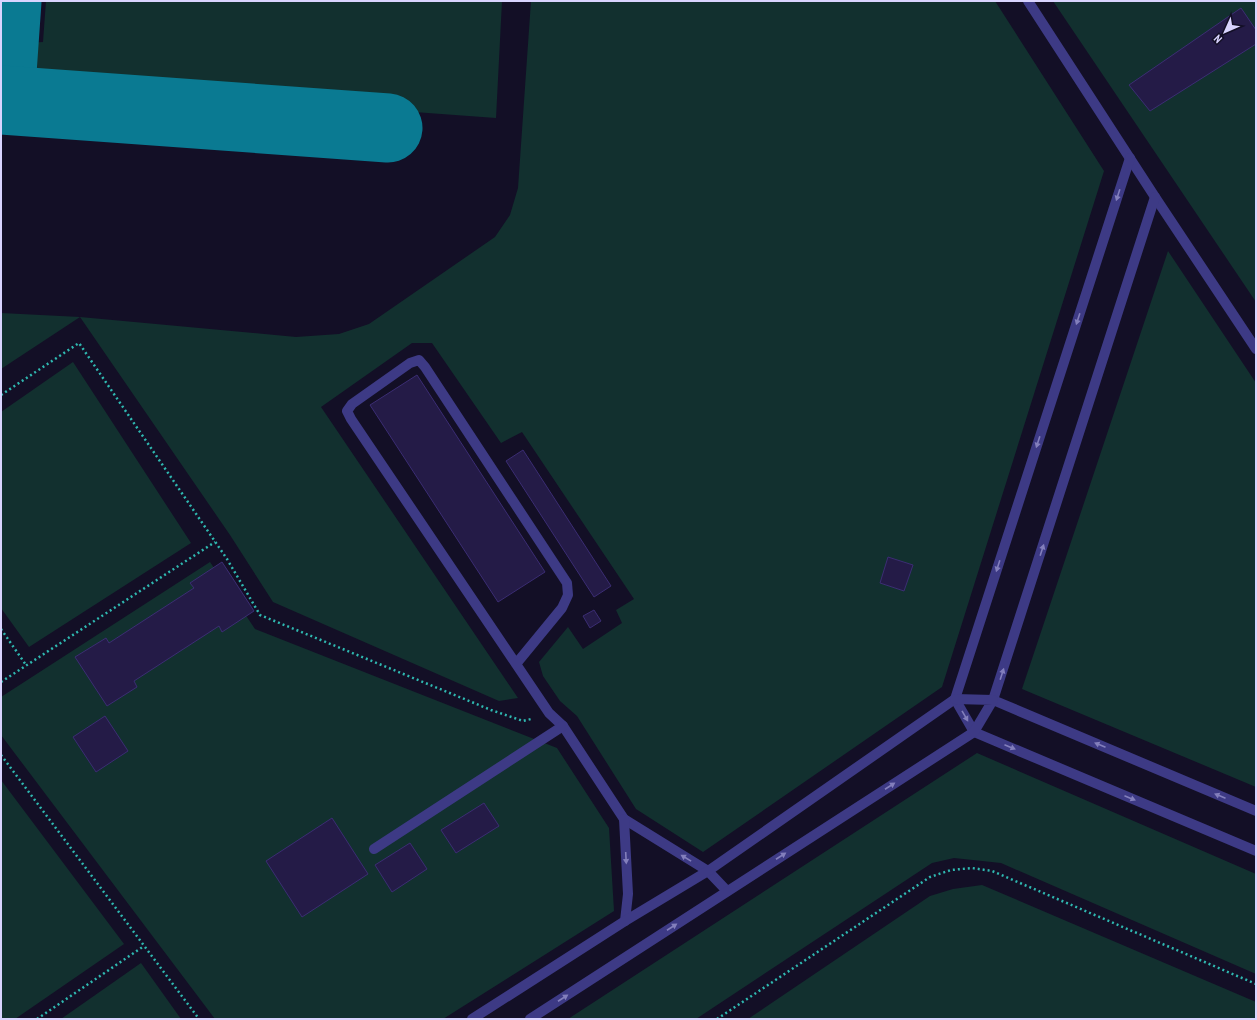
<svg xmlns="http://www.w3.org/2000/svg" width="1257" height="1020" font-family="'PT Sans Narrow',sans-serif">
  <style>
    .green { fill: #12302f }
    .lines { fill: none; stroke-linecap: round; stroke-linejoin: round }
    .taxiway { stroke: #0a7a92; stroke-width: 69 }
    .building { fill: #241b47; stroke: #3b2d73 }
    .path { stroke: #2fb8b0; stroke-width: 2.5; stroke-dasharray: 2 3; stroke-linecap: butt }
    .minor { stroke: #3d3a85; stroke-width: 10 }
    .oneway { fill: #837fbc }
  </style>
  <rect width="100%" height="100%" fill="#130f26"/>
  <g class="green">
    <path d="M 46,1 L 502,1 L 496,118 L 21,83 L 25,43 L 43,42 Z"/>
    <path d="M 531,1 L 995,1 L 1104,171 L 942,687 L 703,852 L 636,809 L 577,716 L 560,701 L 543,676 L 539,662 L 568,627 L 583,649 L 622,623 L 616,610 L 634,599 L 522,432 L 501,443 L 432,343 L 412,343 L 321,407 L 518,698 L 499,701 L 273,602 L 230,535 L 80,317 L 1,369 L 1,313 L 80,317 L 296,337 L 339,334 L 369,324 L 495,237 L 510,215 L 518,188 Z"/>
    <path d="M 1053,1 L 1256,1 L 1256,302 Z"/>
    <path d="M 1168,251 L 1256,383 L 1256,787 L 1022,689 Z"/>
    <path d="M 73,362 L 191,543 L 29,647 L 1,608 L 1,412 Z"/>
    <path d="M 210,562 L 255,629 L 557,748 L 609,828 L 614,911 L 443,1019 L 215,1019 L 1,735 L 1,697 Z"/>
    <path d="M 977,753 L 1256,874 L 1256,974 L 1001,863 L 954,858 L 932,863 L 696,1019 L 568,1019 Z"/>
    <path d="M 1,780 L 124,944 L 15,1019 L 1,1019 Z"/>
    <path d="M 982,885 L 1256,1002 L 1256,1019 L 748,1019 L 930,896 L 953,889 Z"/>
    <path d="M 141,963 L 181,1019 L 61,1019 Z"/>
  </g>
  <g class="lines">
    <g class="taxiway">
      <path d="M 1,87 L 7,1"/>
      <path d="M 1,100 L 388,128"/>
    </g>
  </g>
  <g class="building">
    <path d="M 1241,8 L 1256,30 L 1256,44 L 1150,111 L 1129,85 Z"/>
    <path d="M 417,375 L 545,572 L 498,602 L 370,405 Z"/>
    <path d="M 523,450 L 611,586 L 594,597 L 506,461 Z"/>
    <path d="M 888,557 L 913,565 L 904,591 L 880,583 Z"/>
    <path d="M 222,562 L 254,611 L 222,632 L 219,626 L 134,681 L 137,687 L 107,706 L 75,657 L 106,638 L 109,643 L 194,588 L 190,583 Z"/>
    <path d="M 594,610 L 601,621 L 590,628 L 583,616 Z"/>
    <path d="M 105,716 L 128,751 L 96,772 L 73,737 Z"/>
    <path d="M 484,803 L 499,826 L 456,853 L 441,830 Z"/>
    <path d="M 332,818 L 368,874 L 302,917 L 266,861 Z"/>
    <path d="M 410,843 L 427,869 L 392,892 L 375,865 Z"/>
  </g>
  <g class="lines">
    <g class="path">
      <path d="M 1,395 L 79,343 L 227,559 L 260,615 L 491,710 L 523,721 L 531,719"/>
      <path d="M 1,629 L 26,665"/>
      <path d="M 1,682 L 215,542"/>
      <path d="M 1,755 L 199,1019"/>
      <path d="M 37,1019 L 144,946"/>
      <path d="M 717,1019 L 930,877 L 951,870 L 972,868 L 992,871 L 1256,984"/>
    </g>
    <g class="minor">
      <path d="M 1028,1 L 1155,197 L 1256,349"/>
      <path d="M 1155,197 L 993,700 L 1256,811"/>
      <path d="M 516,664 L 562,608 L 568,595 L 567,583 L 425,367 L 419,360 L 410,363 L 352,404 L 347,411 L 351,419 L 549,713 L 563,726 L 624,819 L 708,871 L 727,891"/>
      <path d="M 955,699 L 974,732 L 1256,851"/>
      <path d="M 624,819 L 628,894 L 625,921"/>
      <path d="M 374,849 L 563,726"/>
      <path d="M 472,1019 L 625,921 L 708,871 L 955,699 L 1130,158"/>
      <path d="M 530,1019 L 974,732 L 993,700 L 955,699"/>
    </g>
  </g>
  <defs><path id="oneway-solid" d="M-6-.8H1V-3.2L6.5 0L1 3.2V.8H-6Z"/></defs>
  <g class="oneway">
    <use href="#oneway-solid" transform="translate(1118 195) rotate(108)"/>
    <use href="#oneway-solid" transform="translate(1078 319) rotate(108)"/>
    <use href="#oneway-solid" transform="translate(1038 442) rotate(108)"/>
    <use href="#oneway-solid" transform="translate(1042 550) rotate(-72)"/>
    <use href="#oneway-solid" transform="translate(998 566) rotate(108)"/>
    <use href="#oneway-solid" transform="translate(1002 674) rotate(-72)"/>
    <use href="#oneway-solid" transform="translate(965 716) rotate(60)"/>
    <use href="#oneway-solid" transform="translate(1100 745) rotate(-157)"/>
    <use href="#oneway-solid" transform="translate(1010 747) rotate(23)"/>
    <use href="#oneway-solid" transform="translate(890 786) rotate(-33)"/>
    <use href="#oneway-solid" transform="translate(1220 796) rotate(-157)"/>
    <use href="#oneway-solid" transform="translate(1130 798) rotate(23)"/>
    <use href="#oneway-solid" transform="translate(781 856) rotate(-33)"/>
    <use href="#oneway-solid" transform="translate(626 858) rotate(87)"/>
    <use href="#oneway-solid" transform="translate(686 858) rotate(-149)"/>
    <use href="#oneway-solid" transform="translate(672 927) rotate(-33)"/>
    <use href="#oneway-solid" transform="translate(563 998) rotate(-33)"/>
  </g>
  <rect width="1257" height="1020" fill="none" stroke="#d9d4ff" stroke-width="4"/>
  <g transform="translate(1225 32) rotate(225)" stroke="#130f26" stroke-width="3" paint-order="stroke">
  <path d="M0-3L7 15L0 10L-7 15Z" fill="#d9d4ff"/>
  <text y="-6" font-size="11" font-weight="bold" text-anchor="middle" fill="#d9d4ff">N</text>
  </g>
</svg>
